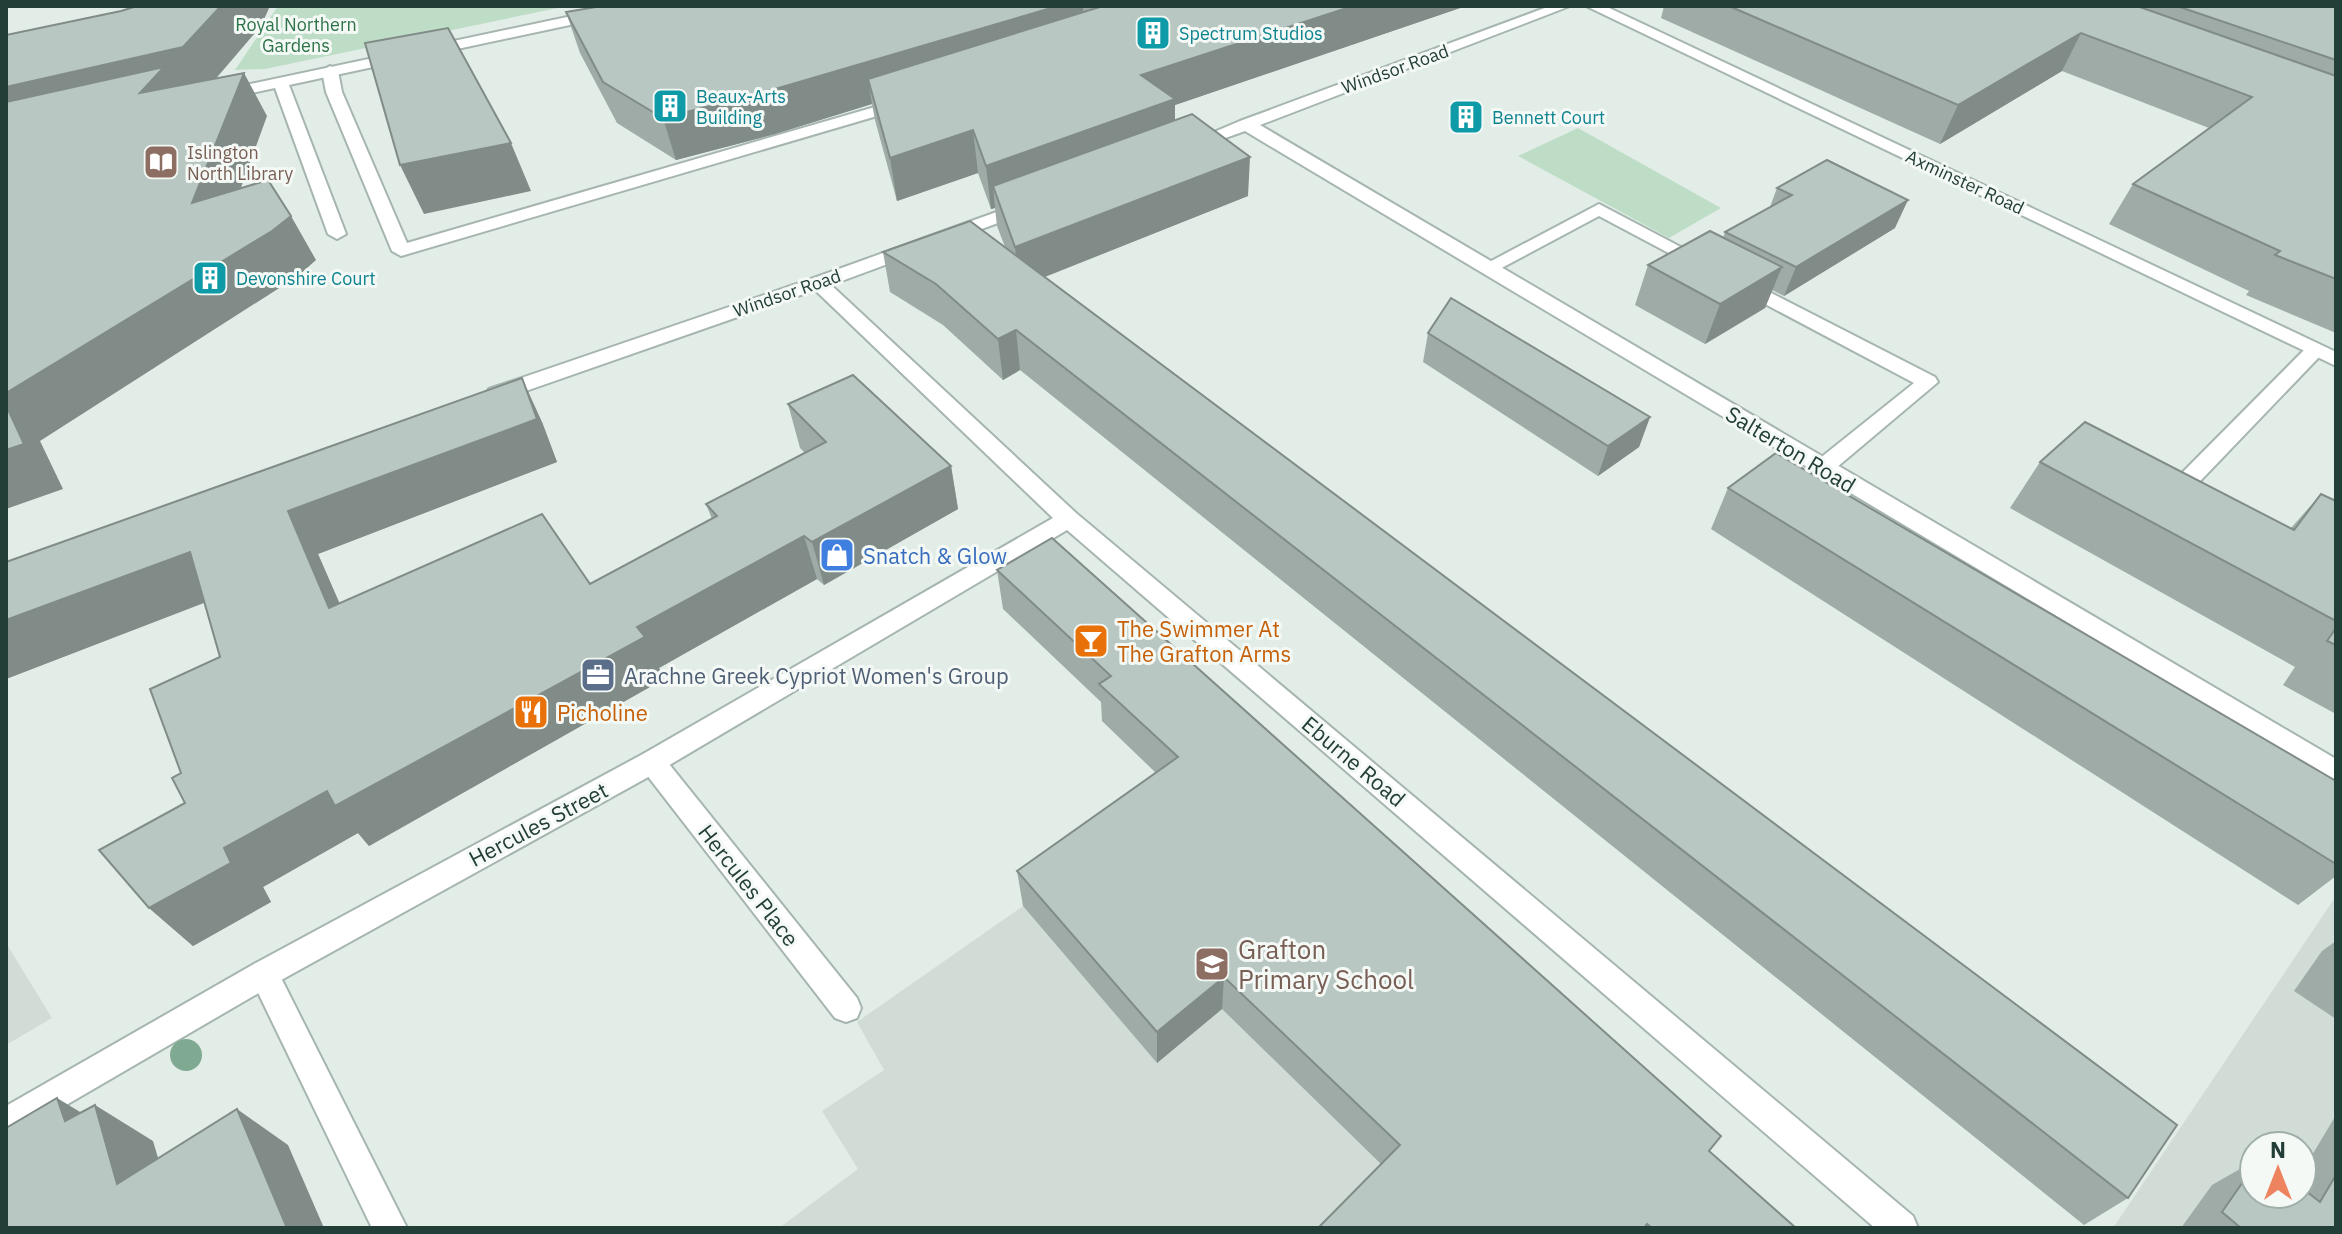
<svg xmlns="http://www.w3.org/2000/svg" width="2342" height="1234" font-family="'IBM Plex Sans',sans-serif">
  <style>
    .built { fill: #d1dcd7; fill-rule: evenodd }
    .green { fill: #bdddc6 }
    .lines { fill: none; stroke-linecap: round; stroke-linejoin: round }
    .service-casing { stroke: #a6b5af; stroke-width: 4 }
    .minor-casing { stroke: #a6b5af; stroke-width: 4 }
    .service { fill: #fff; fill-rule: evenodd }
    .minor { fill: #fff; fill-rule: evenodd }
    .tree { fill: #7faa91 }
    .wall { fill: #9eaba6 }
    .shaded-wall { fill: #818b87 }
    .building { fill: #b8c7c1; stroke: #818b87; stroke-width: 2 }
    .labels { text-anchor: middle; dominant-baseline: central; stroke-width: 6; stroke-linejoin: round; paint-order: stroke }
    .far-park-label { font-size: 18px; fill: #2e7349; stroke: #f4f9f6 }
    .far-culture-label { font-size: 18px; fill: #0d838f; stroke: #f4f9f6; text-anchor: start }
    .far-street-label { font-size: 18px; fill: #233e37; stroke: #f4f9f6 }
    .far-education-label { font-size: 18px; fill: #785e54; stroke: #f4f9f6; text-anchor: start }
    .street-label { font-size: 22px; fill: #233e37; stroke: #f4f9f6 }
    .shop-label { font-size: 22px; fill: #366cbe; stroke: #f4f9f6; text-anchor: start }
    .food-label { font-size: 22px; fill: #c56008; stroke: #f4f9f6; text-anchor: start }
    .service-label { font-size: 22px; fill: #4e5e75; stroke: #f4f9f6; text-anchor: start }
    .near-education-label { font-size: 26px; fill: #785e54; stroke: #f4f9f6; text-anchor: start }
  </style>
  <rect width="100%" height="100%" fill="#e3ede8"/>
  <g class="built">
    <path d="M 2336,896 L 2336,1228 L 2113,1228 ZM 2254,1146 L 2302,1146 L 2302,1194 L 2254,1194 Z"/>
    <path d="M 1023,906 L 1675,1228 L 779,1228 L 858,1169 L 822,1111 L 884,1070 L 857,1022 Z"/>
    <path d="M 6,943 L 52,1018 L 6,1045 Z"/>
  </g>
  <g class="green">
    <path d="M 278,6 L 567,6 L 265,69 L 235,70 Z"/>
    <path d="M 1578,128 L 1721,208 L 1669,238 L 1518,156 Z"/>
  </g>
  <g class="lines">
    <defs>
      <g id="service">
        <path d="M 330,66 L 338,71 L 342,92 L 407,243 L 899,100 L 911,100 L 913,103 L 911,106 L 401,256 L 392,251 L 326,92 L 322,71 Z"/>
        <path d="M 1599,204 L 1713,264 L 1704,270 L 1697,268 L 1599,216 L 1494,272 L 1487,274 L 1478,268 Z"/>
        <path d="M 1740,277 L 1935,377 L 1938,382 L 1830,473 L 1814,473 L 1811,468 L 1814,463 L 1914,383 L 1733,287 L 1731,283 L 1733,279 Z"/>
        <path d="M 2315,344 L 2325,350 L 2322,354 L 2182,500 C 2172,503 2162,501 2156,492 L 2159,487 L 2170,485 L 2308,346 Z"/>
        <path d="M 652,751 L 661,754 L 857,998 L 861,1008 L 857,1018 L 846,1022 L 835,1018 L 643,770 L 639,762 L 643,754 Z"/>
        <path d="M 264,960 L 274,964 L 407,1228 L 372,1228 L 249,974 L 254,964 Z"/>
      </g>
      <g id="minor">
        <path d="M 619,6 L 647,6 L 640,10 L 289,85 L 346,234 L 337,239 L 328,234 L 275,88 L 223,99 L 215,94 L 217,91 Z"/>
        <path d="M 1550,6 L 1570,6 L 1260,125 L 2336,759 L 2336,783 L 1245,131 L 1189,151 L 1181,146 L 1240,121 Z"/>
        <path d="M 1586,6 L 1605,6 L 2336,352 L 2336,366 Z"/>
        <path d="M 1027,201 L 1033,202 L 1036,206 L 1033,210 L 831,285 L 1076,513 L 1913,1216 L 1918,1228 L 1875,1228 L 1067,530 L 661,770 L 274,984 L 6,1140 L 6,1106 L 254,964 L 643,754 L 1053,518 L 815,290 L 503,399 L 496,401 L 486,394 L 489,389 L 811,279 Z"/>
      </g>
    </defs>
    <use href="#service" class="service-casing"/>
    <use href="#minor" class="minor-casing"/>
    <use href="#service" class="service"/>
    <use href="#minor" class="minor"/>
  </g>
  <circle class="tree" cx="186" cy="1055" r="16"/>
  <g class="wall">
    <path d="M 602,6 L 1466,6 L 1175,105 L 1175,120 L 1248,196 L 1045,277 L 2128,1198 L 2084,1225 L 1020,370 L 1003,380 L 943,325 L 890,292 L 883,252 L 1005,247 L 997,226 L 995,208 L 991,209 L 978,173 L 897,201 L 875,120 L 872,104 L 775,134 L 676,160 L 617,123 L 580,53 L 566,12 Z"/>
    <path d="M 1664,6 L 2336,6 L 2336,333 L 2246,295 L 2249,291 L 2109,224 L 2133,184 L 2209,128 L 2062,71 L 1940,144 L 1661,18 Z"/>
    <path d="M 1777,188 L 1895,228 L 1784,296 L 1772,290 L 1765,308 L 1705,344 L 1635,305 L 1648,265 L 1723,238 L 1725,232 L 1770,207 Z"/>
    <path d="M 1428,333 L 1650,417 L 1639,447 L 1598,476 L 1423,362 Z"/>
    <path d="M 788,404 L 951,466 L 958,509 L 824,585 L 817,579 L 659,668 L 664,679 L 369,846 L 358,833 L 263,887 L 271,902 L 193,946 L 149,908 L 185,803 L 181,773 L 220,657 L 204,603 L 6,679 L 6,562 L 542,422 L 557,462 L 318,554 L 340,604 L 590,584 L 712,519 L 706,504 L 805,453 L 800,448 Z"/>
    <path d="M 2040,462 L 2291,528 L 2321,494 L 2336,501 L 2336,714 L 2283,685 L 2295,667 L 2010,508 Z"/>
    <path d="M 1728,488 L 2336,781 L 2336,876 L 2298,905 L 1711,529 Z"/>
    <path d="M 997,570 L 1709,1151 L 1796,1228 L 1318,1228 L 1381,1164 L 1222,1009 L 1157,1063 L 1023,906 L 1017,871 L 1156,773 L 1102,721 L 1101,702 L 1003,609 Z"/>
    <path d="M 2336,941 L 2336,1019 L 2294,991 L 2322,951 Z"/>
    <path d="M 2336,1115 L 2336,1228 L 2181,1228 L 2212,1185 L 2254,1161 L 2254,1194 L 2302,1194 L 2302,1172 Z"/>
  </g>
  <g class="shaded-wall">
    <path d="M 221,6 L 270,6 L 261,26 L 207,89 L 6,137 L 6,87 Z"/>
    <path d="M 1058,6 L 1083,6 L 1084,39 L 868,79 L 872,104 L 775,134 L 676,160 L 663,118 Z"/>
    <path d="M 1353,6 L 1466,6 L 1175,105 L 1175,141 L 993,186 L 995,208 L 991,209 L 986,166 L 1141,75 Z"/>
    <path d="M 2081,33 L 2062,71 L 1940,144 L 1958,105 Z"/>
    <path d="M 244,73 L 267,116 L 219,248 L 192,203 Z"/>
    <path d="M 973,130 L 978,173 L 897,201 L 890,158 Z"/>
    <path d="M 511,143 L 531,191 L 424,214 L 400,165 Z"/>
    <path d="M 1250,157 L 1248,196 L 1019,287 L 1015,247 Z"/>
    <path d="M 1908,200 L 1895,228 L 1784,296 L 1796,267 Z"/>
    <path d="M 291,216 L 316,260 L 298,276 L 40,441 L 63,489 L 6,509 L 6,393 Z"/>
    <path d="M 1782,267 L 1765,308 L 1705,344 L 1720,304 Z"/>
    <path d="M 1016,330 L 1020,370 L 1003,380 L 998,339 Z"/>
    <path d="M 522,378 L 542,422 L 557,462 L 318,554 L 360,651 L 329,608 L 288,511 Z"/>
    <path d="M 1650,417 L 1639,447 L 1598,476 L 1608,446 Z"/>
    <path d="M 951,466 L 958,509 L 824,585 L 812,542 Z"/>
    <path d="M 804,536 L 817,579 L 659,668 L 664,679 L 369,846 L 358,833 L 263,887 L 271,902 L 193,946 L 149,908 L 224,848 L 327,791 L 637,627 Z"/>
    <path d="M 190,552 L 224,595 L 6,679 L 6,620 Z"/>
    <path d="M 1224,977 L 1222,1009 L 1157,1063 L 1157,1032 Z"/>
    <path d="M 57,1098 L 100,1124 L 95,1105 L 153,1141 L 176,1218 L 117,1184 L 65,1121 Z"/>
    <path d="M 237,1109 L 288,1145 L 324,1228 L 287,1228 Z"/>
  </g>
  <g class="building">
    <path d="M 137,6 L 221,6 L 183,47 L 6,87 L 6,35 L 121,11 Z"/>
    <path d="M 602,6 L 1058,6 L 765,92 L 663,118 L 603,82 L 566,12 Z"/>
    <path d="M 1103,6 L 1353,6 L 1141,75 L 1175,99 L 986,166 L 973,130 L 890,158 L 868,79 Z"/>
    <path d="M 1729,6 L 2137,6 L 2336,76 L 2336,279 L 2275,255 L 2280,251 L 2133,184 L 2252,97 L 2081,33 L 1958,105 Z"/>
    <path d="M 2177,6 L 2336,6 L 2336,60 Z"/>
    <path d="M 448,28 L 511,143 L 400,165 L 365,43 Z"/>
    <path d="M 164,67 L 140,93 L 244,73 L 192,203 L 268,180 L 291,216 L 272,231 L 6,393 L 6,102 Z"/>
    <path d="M 1192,114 L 1250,157 L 1015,247 L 993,186 Z"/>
    <path d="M 1827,160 L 1908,200 L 1796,267 L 1725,232 L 1792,195 L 1777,188 Z"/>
    <path d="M 970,221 L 2177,1125 L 2128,1198 L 1016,330 L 998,339 L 936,284 L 883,252 Z"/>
    <path d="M 1710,231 L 1782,267 L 1720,304 L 1648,265 Z"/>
    <path d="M 1451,298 L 1650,417 L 1608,446 L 1428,333 Z"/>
    <path d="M 853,375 L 951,466 L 812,542 L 804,536 L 637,627 L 645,637 L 335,806 L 327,791 L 224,848 L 231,863 L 149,908 L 99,850 L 185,803 L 172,778 L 181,773 L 150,689 L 220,657 L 190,552 L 6,620 L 6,562 L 522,378 L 537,419 L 288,511 L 329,608 L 542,514 L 590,584 L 717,516 L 706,504 L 826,442 L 788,404 Z"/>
    <path d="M 6,405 L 24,444 L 6,450 Z"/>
    <path d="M 2085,422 L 2294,530 L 2321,494 L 2336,501 L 2336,621 L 2040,462 Z"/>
    <path d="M 1776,453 L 2336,781 L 2336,864 L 1728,488 Z"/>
    <path d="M 1052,538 L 1721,1136 L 1709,1151 L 1796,1228 L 1652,1228 L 1647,1224 L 1644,1228 L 1318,1228 L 1400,1145 L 1224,977 L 1157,1032 L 1017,871 L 1178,757 L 1099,684 L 1111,676 L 997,570 Z"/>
    <path d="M 2336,628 L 2336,645 L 2327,641 Z"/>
    <path d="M 57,1098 L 65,1121 L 95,1105 L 117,1184 L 237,1109 L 287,1228 L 6,1228 L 6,1128 Z"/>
    <path d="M 2254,1166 L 2254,1194 L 2302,1194 L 2302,1188 L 2320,1202 L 2336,1175 L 2336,1228 L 2241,1228 L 2222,1212 Z"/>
  </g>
  <defs>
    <symbol id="building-square" viewBox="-11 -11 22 22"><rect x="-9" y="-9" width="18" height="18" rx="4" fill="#0f9aa8" stroke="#f4f9f6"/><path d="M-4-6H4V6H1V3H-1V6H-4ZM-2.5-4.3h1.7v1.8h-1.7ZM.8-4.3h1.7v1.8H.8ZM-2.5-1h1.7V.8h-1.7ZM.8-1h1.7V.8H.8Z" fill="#fff"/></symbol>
    <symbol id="library-square" viewBox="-11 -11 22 22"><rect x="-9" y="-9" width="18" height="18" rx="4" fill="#8d6e63" stroke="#f4f9f6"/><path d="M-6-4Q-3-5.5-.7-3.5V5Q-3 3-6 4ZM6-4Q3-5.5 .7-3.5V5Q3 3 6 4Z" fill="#fff"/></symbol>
    <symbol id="shop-square" viewBox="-11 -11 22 22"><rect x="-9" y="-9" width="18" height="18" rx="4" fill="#3f7fe0" stroke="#f4f9f6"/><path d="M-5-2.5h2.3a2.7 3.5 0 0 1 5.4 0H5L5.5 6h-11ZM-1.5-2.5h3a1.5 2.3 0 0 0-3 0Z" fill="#fff"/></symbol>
    <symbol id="bar-square" viewBox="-11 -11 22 22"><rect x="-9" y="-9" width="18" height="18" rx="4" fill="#e8710a" stroke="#f4f9f6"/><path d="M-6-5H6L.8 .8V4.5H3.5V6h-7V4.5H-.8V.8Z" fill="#fff"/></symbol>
    <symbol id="office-square" viewBox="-11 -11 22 22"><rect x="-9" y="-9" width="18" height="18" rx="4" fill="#5c6f8a" stroke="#f4f9f6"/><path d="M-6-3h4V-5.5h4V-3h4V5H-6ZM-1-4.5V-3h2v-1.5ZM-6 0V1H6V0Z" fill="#fff"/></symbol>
    <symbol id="restaurant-square" viewBox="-11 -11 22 22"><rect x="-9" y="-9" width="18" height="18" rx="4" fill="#e8710a" stroke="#f4f9f6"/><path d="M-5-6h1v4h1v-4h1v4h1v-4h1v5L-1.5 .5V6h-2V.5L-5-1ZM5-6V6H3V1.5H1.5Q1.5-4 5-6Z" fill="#fff"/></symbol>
    <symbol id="school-square" viewBox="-11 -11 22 22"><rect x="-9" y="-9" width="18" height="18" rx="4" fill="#8d6e63" stroke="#f4f9f6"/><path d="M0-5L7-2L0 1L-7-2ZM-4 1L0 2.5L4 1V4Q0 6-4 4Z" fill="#fff"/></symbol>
  </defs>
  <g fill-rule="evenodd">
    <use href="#building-square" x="1133" y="13" width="40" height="40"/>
    <use href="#building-square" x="650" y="86" width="40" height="40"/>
    <use href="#building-square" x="1446" y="97" width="40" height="40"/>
    <use href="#library-square" x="141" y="142" width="40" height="40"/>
    <use href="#building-square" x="190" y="258" width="40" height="40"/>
    <use href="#shop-square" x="817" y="535" width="40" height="40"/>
    <use href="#bar-square" x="1071" y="621" width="40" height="40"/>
    <use href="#office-square" x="578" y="655" width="40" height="40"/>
    <use href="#restaurant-square" x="511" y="692" width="40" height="40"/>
    <use href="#school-square" x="1192" y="944" width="40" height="40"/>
  </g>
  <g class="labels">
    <g class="far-park-label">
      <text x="296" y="24">Royal Northern<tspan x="296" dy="21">Gardens</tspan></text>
    </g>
    <g class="far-culture-label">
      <text x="1179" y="33">Spectrum Studios</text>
      <text x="696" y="96">Beaux-Arts<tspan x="696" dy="21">Building</tspan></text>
      <text x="1492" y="117">Bennett Court</text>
      <text x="236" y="278">Devonshire Court</text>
    </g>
    <g class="far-street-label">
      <text transform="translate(1395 69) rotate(-20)">Windsor Road</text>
      <text transform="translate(1965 182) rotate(25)">Axminster Road</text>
      <text transform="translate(787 293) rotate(-19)">Windsor Road</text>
    </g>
    <g class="far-education-label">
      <text x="187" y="152">Islington<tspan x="187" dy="21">North Library</tspan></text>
    </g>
    <g class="street-label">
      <text transform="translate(1791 449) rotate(31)">Salterton Road</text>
      <text transform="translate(1354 761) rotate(40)">Eburne Road</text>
      <text transform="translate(538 824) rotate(-28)">Hercules Street</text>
      <text transform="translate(749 885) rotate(52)">Hercules Place</text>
    </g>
    <g class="shop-label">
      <text x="863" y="555">Snatch &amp; Glow</text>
    </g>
    <g class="food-label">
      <text x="1117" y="628">The Swimmer At<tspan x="1117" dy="25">The Grafton Arms</tspan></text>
      <text x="557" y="712">Picholine</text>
    </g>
    <g class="service-label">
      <text x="624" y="675">Arachne Greek Cypriot Women's Group</text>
    </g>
    <g class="near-education-label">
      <text x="1238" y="949">Grafton<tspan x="1238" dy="30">Primary School</tspan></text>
    </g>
  </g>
  <rect width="2342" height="1234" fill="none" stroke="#233e37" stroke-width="16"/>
  <g transform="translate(2278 1170)"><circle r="38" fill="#f4f9f6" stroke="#a0aeaa" stroke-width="2"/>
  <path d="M0-6L14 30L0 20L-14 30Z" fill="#ee8360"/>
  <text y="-12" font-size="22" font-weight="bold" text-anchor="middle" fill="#233e37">N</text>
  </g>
</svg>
